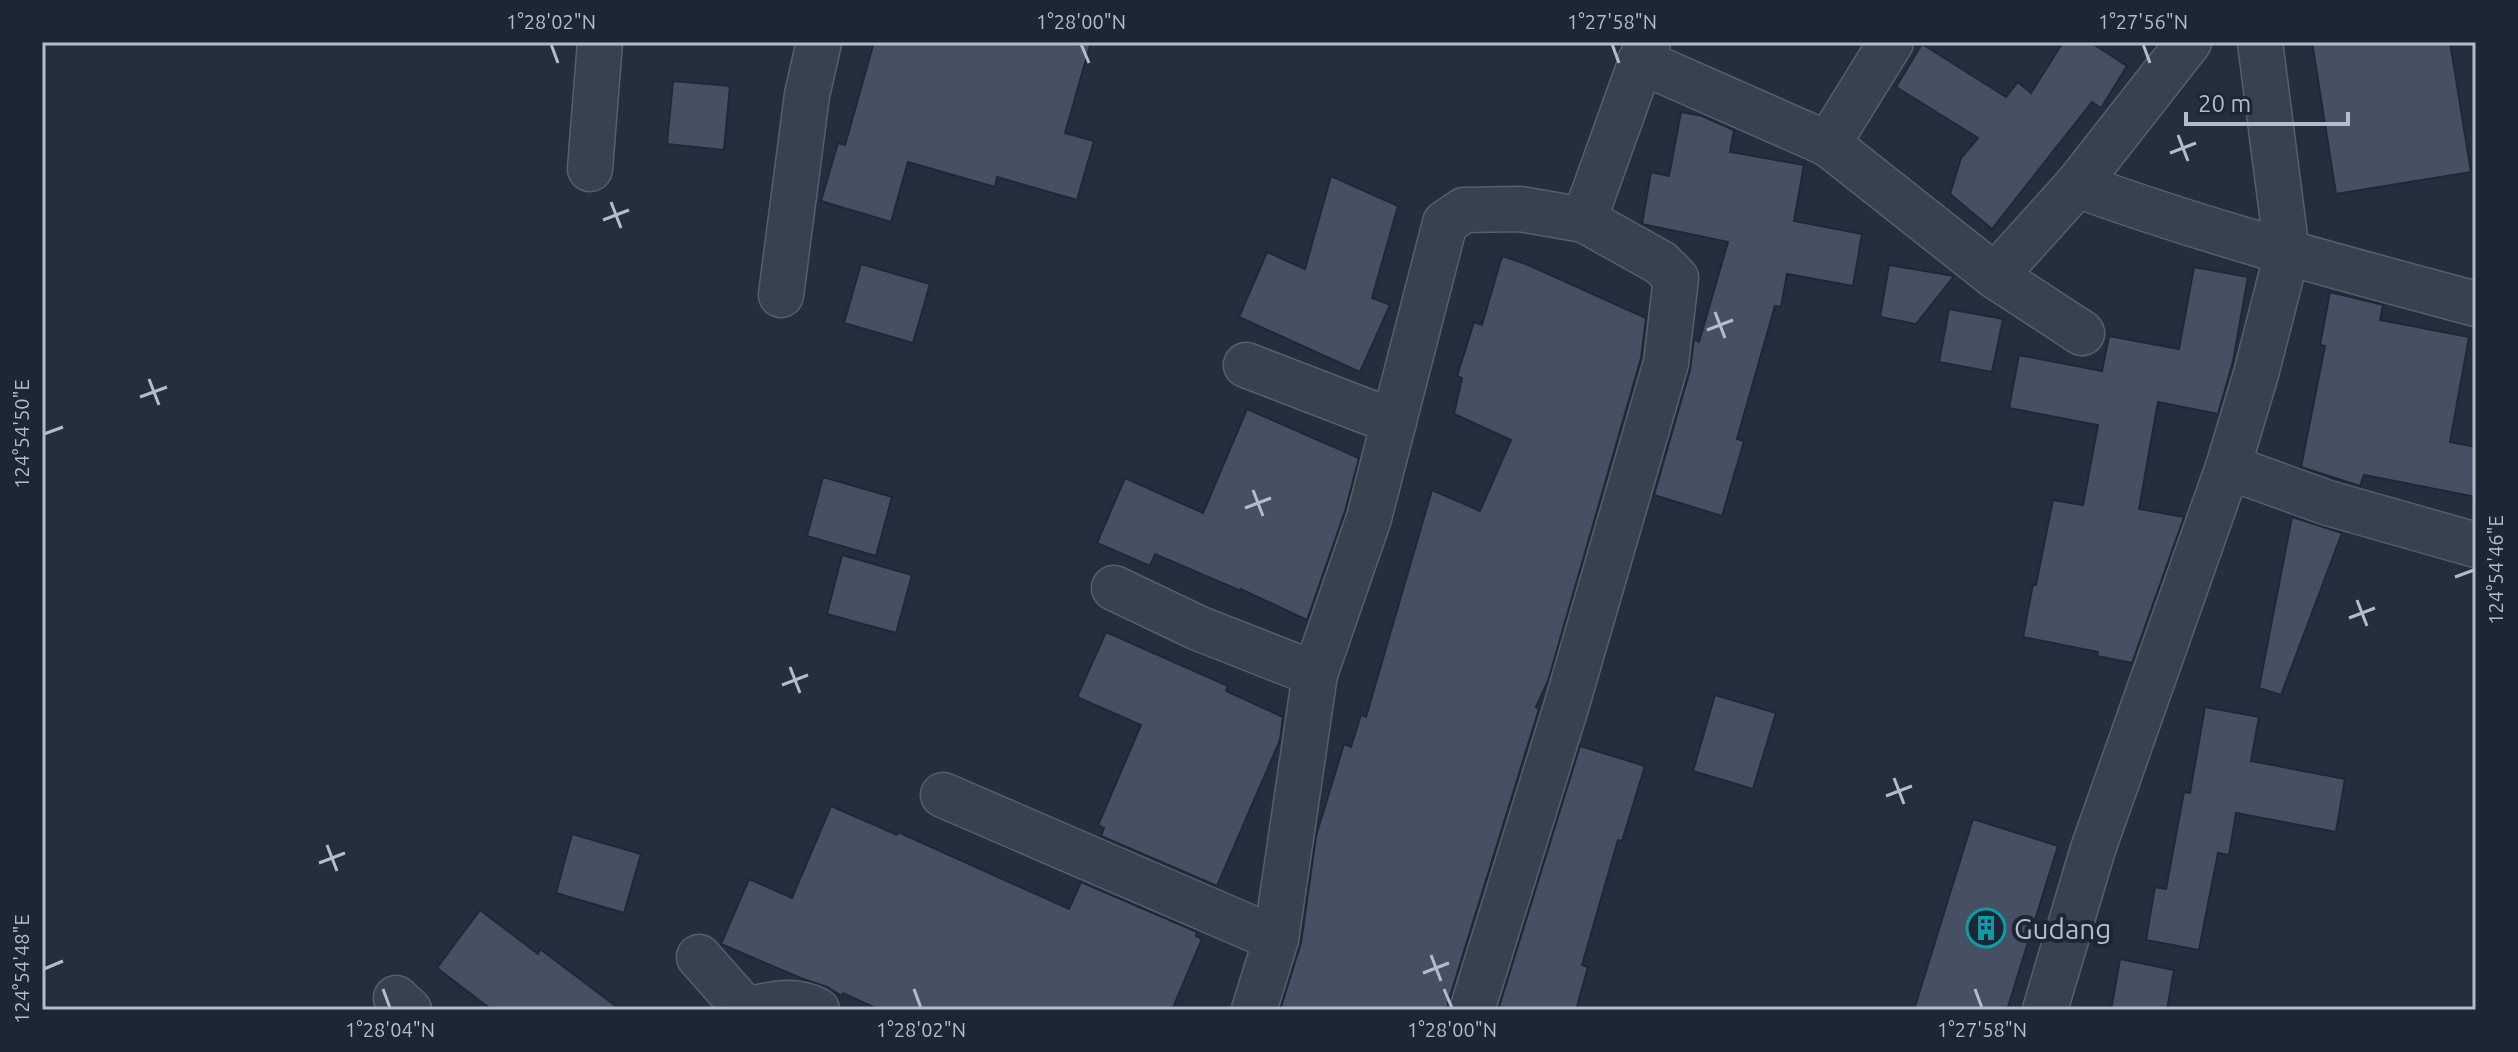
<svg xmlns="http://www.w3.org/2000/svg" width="2518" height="1052" font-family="Ubuntu,sans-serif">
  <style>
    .building { fill: #455162; stroke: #1f2835; stroke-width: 2 }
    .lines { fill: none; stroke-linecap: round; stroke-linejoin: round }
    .minor-casing { stroke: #565f6c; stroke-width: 47 }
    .minor { stroke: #38414e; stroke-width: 44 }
    .ticks { fill: none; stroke: #b4bcc9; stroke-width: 3 }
    .labels { text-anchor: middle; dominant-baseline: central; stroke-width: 8; stroke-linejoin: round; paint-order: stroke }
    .poi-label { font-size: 28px; fill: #b4bcc9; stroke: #1d2633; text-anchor: start }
    .neatline { fill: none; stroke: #b4bcc9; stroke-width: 3 }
    .ticks-label { font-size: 20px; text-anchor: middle; fill: #b4bcc9 }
  </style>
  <rect width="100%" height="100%" fill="#242f3e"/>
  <g class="building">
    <path d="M 874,42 L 1091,42 L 1065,133 L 1094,141 L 1077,200 L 997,177 L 995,187 L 908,162 L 891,222 L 821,201 L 838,143 L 845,145 Z"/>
    <path d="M 2063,42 L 2090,42 L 2127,66 L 2101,108 L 2092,102 L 1992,229 L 1950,194 L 1961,158 L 1978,138 L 1896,87 L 1922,44 L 2006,97 L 2018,82 L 2031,93 Z"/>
    <path d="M 2312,42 L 2450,42 L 2471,172 L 2336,194 Z"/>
    <path d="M 673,81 L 730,86 L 724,150 L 667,144 Z"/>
    <path d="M 1681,112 L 1702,116 L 1734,130 L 1730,152 L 1804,165 L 1794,221 L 1862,234 L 1853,286 L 1787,274 L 1781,307 L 1775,306 L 1737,439 L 1744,441 L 1722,516 L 1654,495 L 1690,370 L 1694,339 L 1699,342 L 1728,242 L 1642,224 L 1651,172 L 1669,176 Z"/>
    <path d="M 1331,176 L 1398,206 L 1372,298 L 1390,305 L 1360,372 L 1239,317 L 1267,252 L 1305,269 Z"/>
    <path d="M 1502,256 L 1526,264 L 1646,318 L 1641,358 L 1548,681 L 1536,707 L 1539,709 L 1448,1003 L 1448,1010 L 1280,1010 L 1301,943 L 1316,836 L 1344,744 L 1351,747 L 1361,715 L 1366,717 L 1432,490 L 1480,511 L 1511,440 L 1454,414 L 1462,378 L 1457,376 L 1474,322 L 1482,325 Z"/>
    <path d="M 861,264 L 930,284 L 913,343 L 844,323 Z"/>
    <path d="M 1889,265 L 1954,276 L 1916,324 L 1880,317 Z"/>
    <path d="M 2194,267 L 2248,277 L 2233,361 L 2218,414 L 2158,402 L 2139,509 L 2184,517 L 2132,663 L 2097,656 L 2098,652 L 2023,637 L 2033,584 L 2036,585 L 2053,500 L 2083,505 L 2098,425 L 2009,408 L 2019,355 L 2102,371 L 2109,336 L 2179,349 Z"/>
    <path d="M 2330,292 L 2383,305 L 2380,320 L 2469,337 L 2450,442 L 2476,447 L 2476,497 L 2364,475 L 2360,486 L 2301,467 L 2325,346 L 2320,345 Z"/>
    <path d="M 1949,309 L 2003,319 L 1992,372 L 1939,362 Z"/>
    <path d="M 1247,409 L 1359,458 L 1345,511 L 1307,620 L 1241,589 L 1241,591 L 1155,554 L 1150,566 L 1097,543 L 1125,478 L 1203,513 Z"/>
    <path d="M 823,477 L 892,497 L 876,556 L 807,536 Z"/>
    <path d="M 2292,517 L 2342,533 L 2281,695 L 2259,688 Z"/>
    <path d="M 842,555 L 912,575 L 896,633 L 827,614 Z"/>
    <path d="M 1106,632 L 1228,686 L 1226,691 L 1283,717 L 1280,740 L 1217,886 L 1101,836 L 1104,828 L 1098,825 L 1141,725 L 1077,697 Z"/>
    <path d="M 1715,695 L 1776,713 L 1753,789 L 1693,771 Z"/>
    <path d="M 2205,707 L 2259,717 L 2251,761 L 2345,779 L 2336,832 L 2236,813 L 2229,855 L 2218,853 L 2199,950 L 2146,940 L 2155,887 L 2166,889 L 2184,792 L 2190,793 Z"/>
    <path d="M 1580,746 L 1645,766 L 1622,841 L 1618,840 L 1582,965 L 1588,967 L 1576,1010 L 1498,1010 Z"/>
    <path d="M 831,806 L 897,835 L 898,832 L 1069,909 L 1081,882 L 1197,932 L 1196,936 L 1202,939 L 1172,1010 L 880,1010 L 843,993 L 842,996 L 827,987 L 803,979 L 721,944 L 749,879 L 792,898 Z"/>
    <path d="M 1973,819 L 2058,846 L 2007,1010 L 1914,1010 Z"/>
    <path d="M 572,834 L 641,854 L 624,913 L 556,893 Z"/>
    <path d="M 480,910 L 538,954 L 540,949 L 621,1010 L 492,1010 L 437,968 Z"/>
    <path d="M 2120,959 L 2174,970 L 2167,1010 L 2111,1010 Z"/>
  </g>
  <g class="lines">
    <defs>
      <g id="minor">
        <path d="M 1640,61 L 1828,144 L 1891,42"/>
        <path d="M 1828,144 L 1995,276 L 2077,185 L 2189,42"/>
        <path d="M 590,169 L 600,42"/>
        <path d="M 2077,185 C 2208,233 2342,268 2476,304"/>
        <path d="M 1995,276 L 2082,333"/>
        <path d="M 781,295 L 807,95 L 819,42"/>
        <path d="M 1246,365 L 1394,422"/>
        <path d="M 2228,467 L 2328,503 L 2476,545"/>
        <path d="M 1114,588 L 1198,628 L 1315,674"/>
        <path d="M 943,795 L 1276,939"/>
        <path d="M 699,957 L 746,1010"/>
        <path d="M 396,998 L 409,1010"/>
        <path d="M 746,1010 C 771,1004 793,998 817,1010"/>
        <path d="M 1254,1010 L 1276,939 L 1315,674 L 1369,518 L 1445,223 L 1464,210 L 1520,209 L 1584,220"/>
        <path d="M 1472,1010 L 1567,704 L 1666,363 L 1676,278 L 1661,263 L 1584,220 L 1648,42"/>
        <path d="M 2045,1010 L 2093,849 L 2228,467 L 2256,374 L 2287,253 L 2260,42"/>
      </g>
    </defs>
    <use href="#minor" class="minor-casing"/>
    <use href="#minor" class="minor"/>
  </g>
  <path class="ticks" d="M 551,44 L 558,63M 1081,44 L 1089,63M 1612,44 L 1619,63M 2143,44 L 2150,63M 2178,135 L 2188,161M 2170,153 L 2196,143M 611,202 L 621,228M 603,220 L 629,210M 1715,312 L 1725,338M 1707,330 L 1733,320M 149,379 L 159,405M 140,397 L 167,387M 44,434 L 63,427M 1253,490 L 1263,516M 1245,508 L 1271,498M 2455,577 L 2474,570M 2357,600 L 2367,626M 2349,618 L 2375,608M 790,667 L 800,693M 782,685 L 808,675M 1894,778 L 1904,804M 1886,796 L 1912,786M 327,845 L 337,871M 319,863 L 345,853M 1431,955 L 1441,981M 44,969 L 63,961M 1423,973 L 1449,963M 383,989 L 390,1008M 914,989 L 921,1008M 1444,989 L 1452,1008M 1975,989 L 1982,1008"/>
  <defs>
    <symbol id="building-ring" viewBox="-11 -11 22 22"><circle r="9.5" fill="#1d2633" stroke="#0f9aa8" stroke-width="1.5"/><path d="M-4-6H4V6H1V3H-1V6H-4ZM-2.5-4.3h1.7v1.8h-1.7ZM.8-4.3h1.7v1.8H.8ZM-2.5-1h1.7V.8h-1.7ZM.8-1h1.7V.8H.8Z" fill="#0f9aa8"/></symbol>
  </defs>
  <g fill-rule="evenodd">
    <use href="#building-ring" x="1964" y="906" width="44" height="44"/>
  </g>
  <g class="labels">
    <g class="poi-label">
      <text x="2014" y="928">Gudang</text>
    </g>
  </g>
  <rect width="2518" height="1052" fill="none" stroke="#1d2633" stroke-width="88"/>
  <path d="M2186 112v12h162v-12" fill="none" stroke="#b4bcc9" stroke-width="4"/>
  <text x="2198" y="112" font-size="24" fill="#b4bcc9" stroke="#1d2633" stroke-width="6" paint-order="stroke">20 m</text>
  <rect x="44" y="44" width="2430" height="964" class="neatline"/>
  <g class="ticks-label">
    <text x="551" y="29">1°28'02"N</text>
    <text x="1081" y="29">1°28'00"N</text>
    <text x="1612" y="29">1°27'58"N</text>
    <text x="2143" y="29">1°27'56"N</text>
    <text transform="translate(22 434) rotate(-90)" y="7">124°54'50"E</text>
    <text transform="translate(2496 570) rotate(-90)" y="7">124°54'46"E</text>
    <text transform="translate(22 969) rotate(-90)" y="7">124°54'48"E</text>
    <text x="390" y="1037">1°28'04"N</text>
    <text x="921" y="1037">1°28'02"N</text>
    <text x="1452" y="1037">1°28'00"N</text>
    <text x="1982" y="1037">1°27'58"N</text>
  </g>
</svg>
